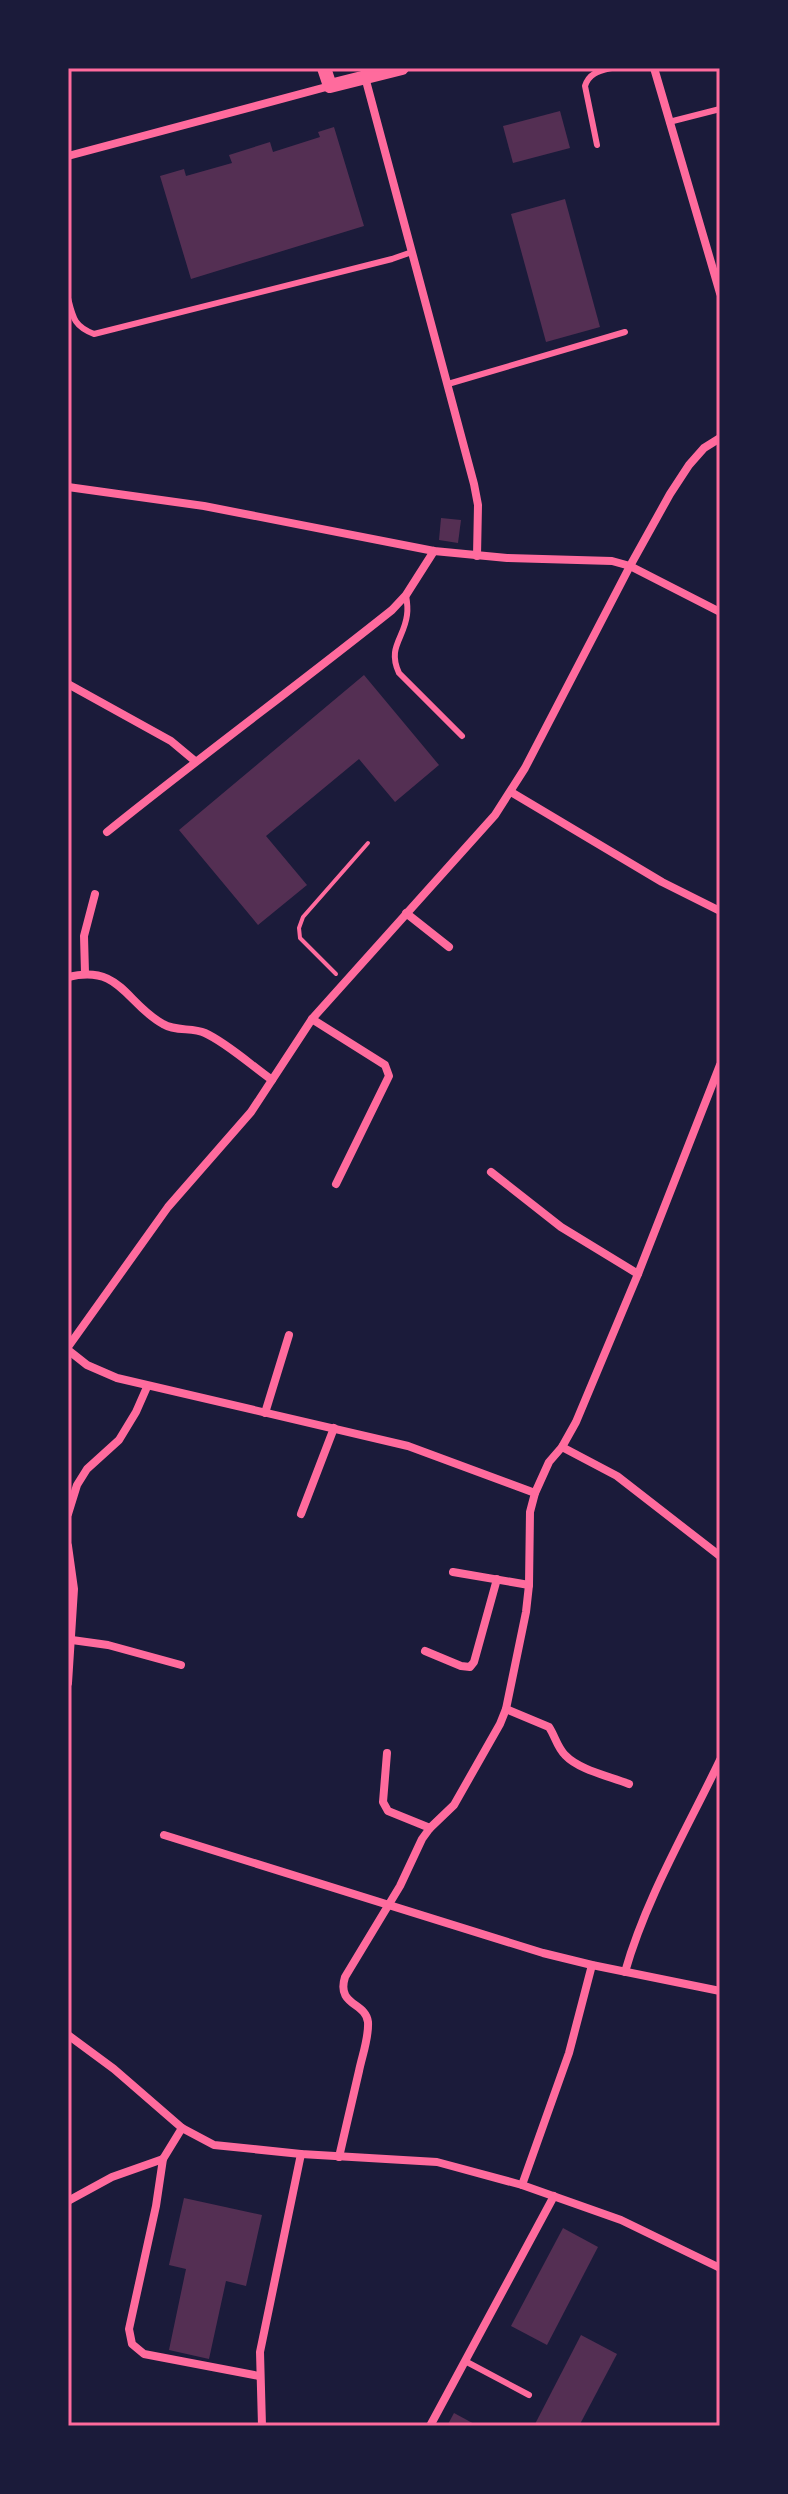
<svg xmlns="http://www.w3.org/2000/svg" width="788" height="2494" font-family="'Fira Sans',sans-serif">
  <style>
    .building { fill: #542f53 }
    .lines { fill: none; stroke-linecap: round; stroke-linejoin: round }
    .path { stroke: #ff6b9d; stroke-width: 4 }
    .service { stroke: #ff6b9d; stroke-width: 6 }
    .minor { stroke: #ff6b9d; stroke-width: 8 }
    .tertiary { stroke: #ff6b9d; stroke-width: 14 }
    .neatline { fill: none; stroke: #ff6b9d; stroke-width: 3 }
  </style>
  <rect width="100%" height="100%" fill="#1b1b3a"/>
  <g class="building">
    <path d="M 560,111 L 570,148 L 513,163 L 503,126 Z"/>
    <path d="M 334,127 L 364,226 L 191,279 L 160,176 L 184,169 L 186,176 L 232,163 L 229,155 L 270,142 L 273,152 L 320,137 L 318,132 Z"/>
    <path d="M 565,199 L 600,327 L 546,342 L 511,214 Z"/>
    <path d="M 441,518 L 461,520 L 458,543 L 439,540 Z"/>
    <path d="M 364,675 L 439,765 L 395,802 L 359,759 L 266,836 L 307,885 L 258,925 L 179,830 Z"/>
    <path d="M 184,2198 L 262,2215 L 246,2286 L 226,2281 L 209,2359 L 169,2350 L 186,2269 L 169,2265 Z"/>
    <path d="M 563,2228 L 598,2247 L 547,2345 L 511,2326 Z"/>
    <path d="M 581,2335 L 617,2354 L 579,2426 L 534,2426 Z"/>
    <path d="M 454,2413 L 478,2426 L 447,2426 Z"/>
  </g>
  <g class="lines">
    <path class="path" d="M 336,974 L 300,938 L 299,928 L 303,917 L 368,843"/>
    <g class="service">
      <path d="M 669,122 L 720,109"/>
      <path d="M 597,145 L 585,86 C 589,73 599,71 611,68"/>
      <path d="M 68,298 C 73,318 74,326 94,334 L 392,259 L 412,252"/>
      <path d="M 448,384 L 625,332"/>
      <path d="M 406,595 C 407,601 408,609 407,615 C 404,639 387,647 399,673 L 462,736"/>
      <path d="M 465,2361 L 529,2395"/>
    </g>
    <g class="minor">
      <path d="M 654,68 L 720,293"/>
      <path d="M 365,77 L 474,484 L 478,505 L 477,556"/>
      <path d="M 68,156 L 330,86"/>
      <path d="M 68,487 L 204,506 L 434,551 L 507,558 L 612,561 L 630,566 L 720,612"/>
      <path d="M 68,684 L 171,741 L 195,761"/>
      <path d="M 511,792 L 662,882 L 720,911"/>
      <path d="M 107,832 C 200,757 298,685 392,610 L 406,595 L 434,551"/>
      <path d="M 406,913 L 449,947"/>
      <path d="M 85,973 L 84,936 L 95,894"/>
      <path d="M 68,977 C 121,964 125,1003 163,1024 C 176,1032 192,1027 205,1033 C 227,1043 252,1066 272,1080"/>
      <path d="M 312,1019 L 385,1065 L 389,1076 L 336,1184"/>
      <path d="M 491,1172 L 561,1227 L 638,1274"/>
      <path d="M 68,1347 L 168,1207 L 251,1112 L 312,1019 L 495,815 L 525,768 L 630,566 L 670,494 L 689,465 L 704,448 L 720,438"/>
      <path d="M 68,1350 L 87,1365 L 117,1378 L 408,1446 L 535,1493"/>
      <path d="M 265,1413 L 289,1335"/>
      <path d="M 562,1447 L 617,1476 L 720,1556"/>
      <path d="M 68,1514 L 77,1485 L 87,1469 L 119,1440 L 136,1412 L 147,1387"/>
      <path d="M 301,1514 L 334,1428"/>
      <path d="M 68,1546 L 74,1589 L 68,1683"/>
      <path d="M 453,1572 L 529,1585"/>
      <path d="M 72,1640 L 108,1645 L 181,1665"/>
      <path d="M 425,1651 L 461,1666 L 470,1667 L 474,1662 L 497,1579"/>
      <path d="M 506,1709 L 549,1727 C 555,1736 557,1747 565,1755 C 579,1770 609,1776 629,1784"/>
      <path d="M 387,1753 L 383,1802 L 388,1811 L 430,1828"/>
      <path d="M 164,1835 L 543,1953 L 592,1965 L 720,1991"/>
      <path d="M 625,1972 C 646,1898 687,1829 720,1760"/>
      <path d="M 68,2035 L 114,2069 L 182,2128 L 214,2145 L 301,2154 L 437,2162 L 522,2185 L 621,2220 L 720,2268"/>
      <path d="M 339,2157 C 346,2128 352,2100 359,2071 C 362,2056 369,2038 368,2022 C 366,2002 336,2006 345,1977 L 400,1886 L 422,1839 L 430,1828 L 454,1805 L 500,1724 L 506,1709 L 526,1612 L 529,1585 L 530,1512 L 535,1493 L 549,1462 L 562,1447 L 576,1422 L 638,1274 L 720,1065"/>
      <path d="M 163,2159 L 156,2206 L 129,2329 L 132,2344 L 144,2354 L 259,2376"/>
      <path d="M 522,2185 L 569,2053 L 592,1965"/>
      <path d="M 68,2201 L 112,2177 L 163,2159 L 182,2128"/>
      <path d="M 262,2426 L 260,2352 L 301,2154"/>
      <path d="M 430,2426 L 554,2196"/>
    </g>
    <path class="tertiary" d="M 324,68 L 330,86 L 402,68"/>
  </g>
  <rect width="788" height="2494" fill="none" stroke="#1b1b3a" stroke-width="140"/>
  <rect x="70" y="70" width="648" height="2354" class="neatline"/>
</svg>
